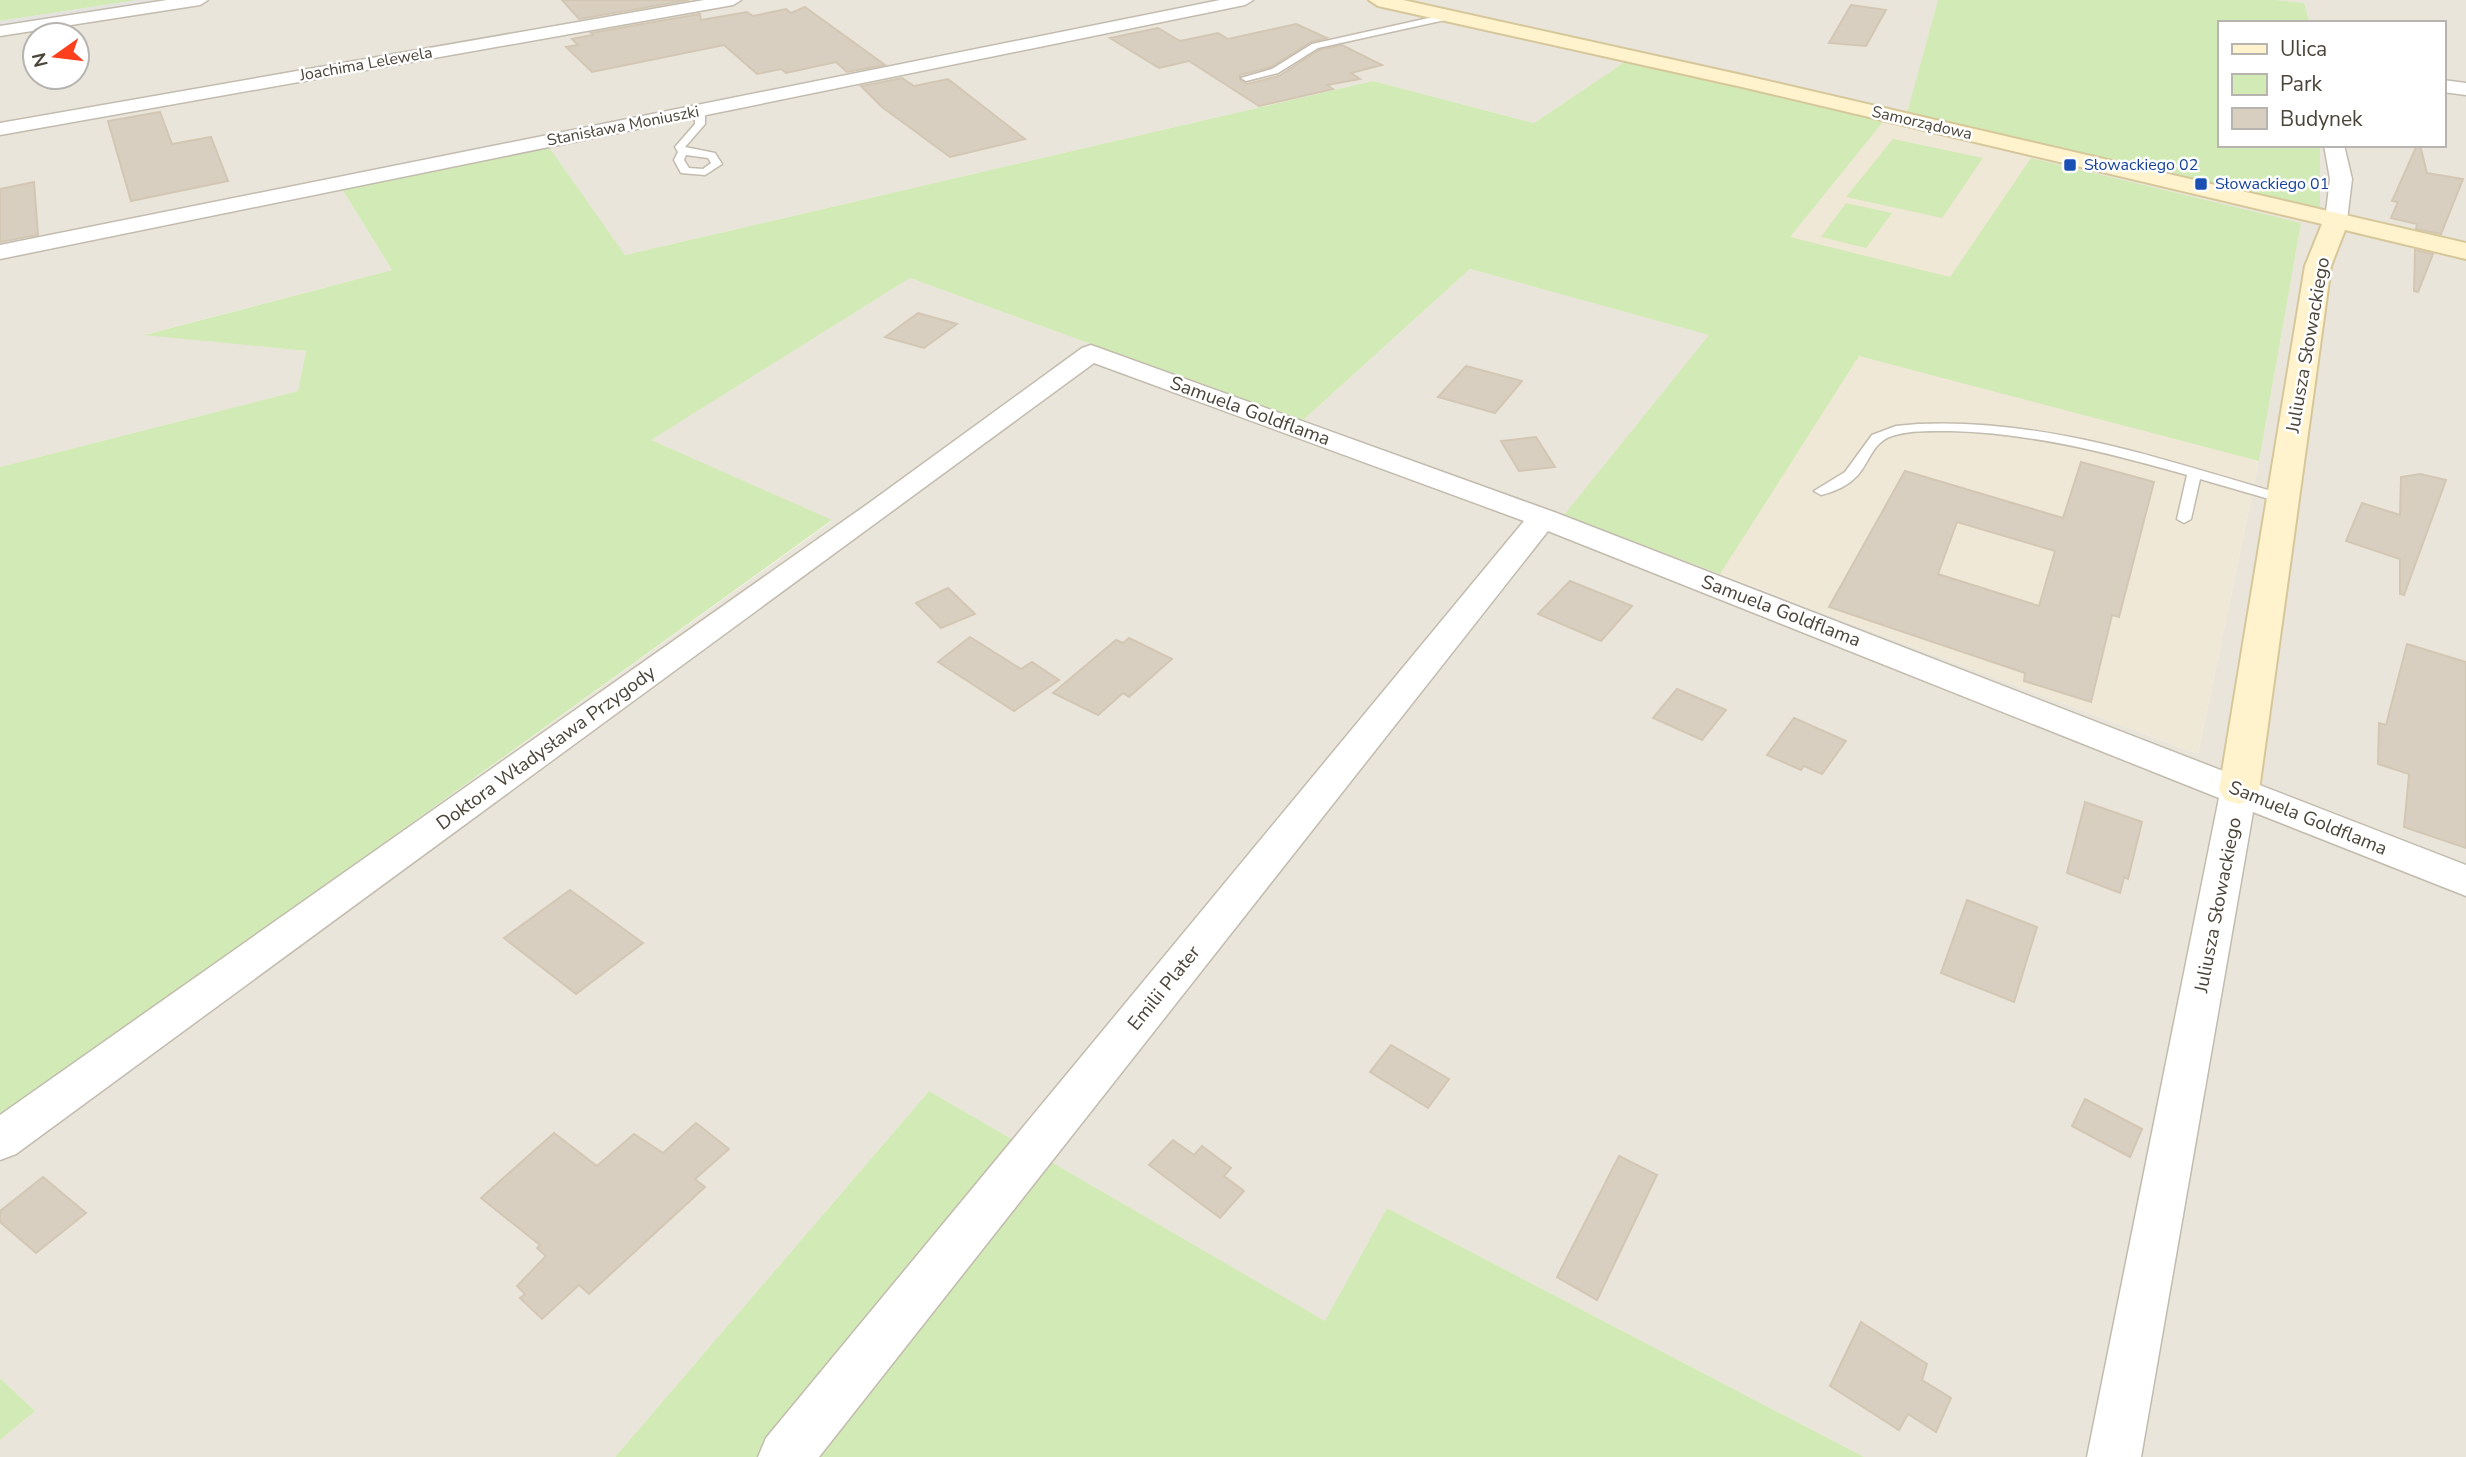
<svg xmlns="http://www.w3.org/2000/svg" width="2466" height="1457" font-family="'Nunito Sans',sans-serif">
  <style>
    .residential { fill: #eae5da; fill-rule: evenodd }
    .education { fill: #efe8d6 }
    .green { fill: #d2eab5 }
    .parking { fill: #e5e3e0 }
    .building { fill: #d8cfc1; stroke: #d3c7b4; stroke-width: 2; fill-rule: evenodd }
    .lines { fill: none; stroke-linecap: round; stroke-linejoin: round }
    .lane-casing { stroke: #c2bbae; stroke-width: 3 }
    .street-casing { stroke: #c2bbae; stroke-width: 3 }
    .secondary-casing { stroke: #d6c79b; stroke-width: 4 }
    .lane { fill: #fff; fill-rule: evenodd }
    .street { fill: #fff; fill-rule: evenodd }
    .secondary { fill: #fff3cd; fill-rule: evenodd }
    .transit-dot { fill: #1a4fb4; stroke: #fff; stroke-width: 2.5 }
    .labels { text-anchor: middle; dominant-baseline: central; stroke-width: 5; stroke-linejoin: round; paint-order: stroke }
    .far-street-label { font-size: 16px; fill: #4b4439; stroke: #fff }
    .far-transit-label { font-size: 16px; fill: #164399; stroke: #fff; text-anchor: start }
    .street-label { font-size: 19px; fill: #4b4439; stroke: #fff }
  </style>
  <rect width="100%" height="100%" fill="#f6f3ec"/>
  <path class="residential" d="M 138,0 L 1938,0 L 1908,113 L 2319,209 L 2320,145 L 2443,145 L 2443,23 L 2310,23 L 2304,3 L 2276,0 L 2466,0 L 2466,1457 L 1864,1457 L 1387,1208 L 1326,1322 L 929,1091 L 615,1457 L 0,1457 L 0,1440 L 35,1411 L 0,1378 L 0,1120 L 832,521 L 650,440 L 910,278 L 1302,421 L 1470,269 L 1710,335 L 1565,516 L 2198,754 L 2259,461 L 2301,223 L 1626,61 L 1534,123 L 1373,81 L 625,255 L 342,189 L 392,270 L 147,334 L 306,351 L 298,391 L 0,467 L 0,21 ZM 35,35 L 77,35 L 77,77 L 35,77 Z"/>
  <path class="education" d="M 1883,122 L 2301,223 L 2259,461 L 2198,754 L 1564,515 Z"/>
  <g class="green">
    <path d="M 0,0 L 138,0 L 0,21 Z"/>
    <path d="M 1938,0 L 2276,0 L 2304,3 L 2310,23 L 2219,23 L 2219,145 L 2320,145 L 2320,209 L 1907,113 Z"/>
    <path d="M 1626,61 L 1883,122 L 1790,237 L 1950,277 L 2031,158 L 2301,223 L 2259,461 L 1859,356 L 1720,574 L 1564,515 L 1709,335 L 1470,269 L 1302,421 L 910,278 L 651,440 L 832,520 L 0,1120 L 0,467 L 298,391 L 306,351 L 144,335 L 392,270 L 342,189 L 548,146 L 625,255 L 1373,81 L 1534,123 Z"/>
    <path d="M 1893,139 L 1983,158 L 1942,218 L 1846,197 Z"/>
    <path d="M 1846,203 L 1892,213 L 1866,248 L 1821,237 Z"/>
    <path d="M 929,1091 L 1325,1321 L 1387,1208 L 1864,1457 L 615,1457 Z"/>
    <path d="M 0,1378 L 35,1411 L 0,1440 Z"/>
  </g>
  <path class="parking" d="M 138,0 L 203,0 L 0,31 L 0,21 Z"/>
  <g class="building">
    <path d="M 562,0 L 689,0 L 579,19 Z"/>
    <path d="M 1851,5 L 1886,10 L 1866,46 L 1829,43 Z"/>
    <path d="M 805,7 L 885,65 L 847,72 L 836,62 L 786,73 L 781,69 L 757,74 L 724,45 L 592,72 L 566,47 L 578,45 L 572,39 L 593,35 L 591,33 L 700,14 L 701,20 L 747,12 L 753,16 L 786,9 L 791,13 Z"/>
    <path d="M 1296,24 L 1327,38 L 1311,42 L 1271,67 L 1240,75 L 1240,80 L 1247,84 L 1279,76 L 1319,50 L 1342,45 L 1382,65 L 1351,73 L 1360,79 L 1327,85 L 1333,89 L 1259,106 L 1189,61 L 1159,68 L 1110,38 L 1158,28 L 1180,41 L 1218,33 L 1228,39 Z"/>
    <path d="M 902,78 L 914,86 L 948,79 L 1025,139 L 950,157 L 882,107 L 861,86 Z"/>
    <path d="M 160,112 L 172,144 L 211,137 L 228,181 L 131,201 L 108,121 Z"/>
    <path d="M 2417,145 L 2420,145 L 2427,173 L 2463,179 L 2441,234 L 2416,229 L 2417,224 L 2391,218 L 2398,202 L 2392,201 Z"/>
    <path d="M 34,182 L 38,235 L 0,242 L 0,189 Z"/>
    <path d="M 2415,250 L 2433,254 L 2418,292 L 2414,291 Z"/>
    <path d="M 918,313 L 957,324 L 924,348 L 885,337 Z"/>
    <path d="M 1466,366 L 1522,381 L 1495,413 L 1438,397 Z"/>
    <path d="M 1536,437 L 1555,467 L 1519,471 L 1501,441 Z"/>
    <path d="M 2081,462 L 2154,482 L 2119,617 L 2112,615 L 2091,702 L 2024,681 L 2025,673 L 1829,607 L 1905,471 L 2063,518 ZM 1957,522 L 2055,551 L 2039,606 L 1938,574 Z"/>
    <path d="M 2420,474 L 2446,480 L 2404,595 L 2400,594 L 2400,559 L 2346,541 L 2362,503 L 2400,515 L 2401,477 Z"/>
    <path d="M 1570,581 L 1632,606 L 1601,641 L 1538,614 Z"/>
    <path d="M 948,588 L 975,614 L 941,628 L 916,603 Z"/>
    <path d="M 970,637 L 1021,669 L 1032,662 L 1059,680 L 1014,711 L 938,662 Z"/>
    <path d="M 1129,638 L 1172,659 L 1129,697 L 1123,693 L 1098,715 L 1053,693 L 1116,640 L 1123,643 Z"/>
    <path d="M 2407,644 L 2466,662 L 2466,848 L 2404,827 L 2409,774 L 2378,764 L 2379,723 L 2386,725 Z"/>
    <path d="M 1677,689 L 1726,710 L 1702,740 L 1653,718 Z"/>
    <path d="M 1794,718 L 1846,741 L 1822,774 L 1804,766 L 1801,770 L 1767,755 Z"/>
    <path d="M 2085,802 L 2142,822 L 2128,879 L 2124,877 L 2120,893 L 2067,873 Z"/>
    <path d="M 570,890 L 643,943 L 576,994 L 504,938 Z"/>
    <path d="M 1967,900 L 2037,927 L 2014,1002 L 1941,973 Z"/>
    <path d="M 1391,1045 L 1449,1079 L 1428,1108 L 1370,1072 Z"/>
    <path d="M 2085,1099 L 2142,1129 L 2130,1157 L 2072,1126 Z"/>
    <path d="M 696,1123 L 729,1149 L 695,1179 L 705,1187 L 589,1294 L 579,1285 L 542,1319 L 520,1298 L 525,1294 L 517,1286 L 546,1256 L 537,1248 L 540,1245 L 481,1198 L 554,1133 L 597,1166 L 634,1134 L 663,1153 Z"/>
    <path d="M 1173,1140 L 1194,1155 L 1202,1146 L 1231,1168 L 1224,1176 L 1244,1191 L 1220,1218 L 1149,1165 Z"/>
    <path d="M 1619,1156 L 1657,1175 L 1597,1300 L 1557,1277 Z"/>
    <path d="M 43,1177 L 86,1213 L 36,1253 L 0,1222 L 0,1211 Z"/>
    <path d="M 1861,1322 L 1927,1364 L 1922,1380 L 1951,1398 L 1936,1432 L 1908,1414 L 1899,1430 L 1830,1386 Z"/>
  </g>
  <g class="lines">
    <defs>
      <g id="lane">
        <path d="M 1451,13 L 1454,18 L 1318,48 L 1278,73 L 1246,81 L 1241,78 L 1272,69 L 1312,44 Z"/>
        <path d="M 700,109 L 705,112 L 705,124 L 685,147 L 715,153 L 722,164 L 705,175 L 681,173 L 674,160 L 678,152 L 675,147 L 695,124 L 695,112 ZM 686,155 L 708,158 L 711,163 L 703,169 L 689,168 L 684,160 Z"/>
        <path d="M 1918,424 C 2046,418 2167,461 2288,496 L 2290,499 L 2283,503 L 2200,479 L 2191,519 L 2184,523 L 2177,519 L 2187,475 C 2109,453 2032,433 1951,431 C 1932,431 1910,430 1892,436 C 1873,442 1870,461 1858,475 C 1849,485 1834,492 1821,495 L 1814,491 L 1845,472 L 1872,435 L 1896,426 Z"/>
      </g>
      <g id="street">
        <path d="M 167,0 L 208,0 L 200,5 L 0,36 L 0,26 Z"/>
        <path d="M 704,0 L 741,0 L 733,5 L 0,135 L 0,123 Z"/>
        <path d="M 1220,0 L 1253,0 L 1245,5 L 0,259 L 0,245 Z"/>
        <path d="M 2443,80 L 2466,83 L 2466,95 L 2443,92 Z"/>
        <path d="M 2324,145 L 2344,145 L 2352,179 L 2347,220 L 2336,227 L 2325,220 L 2330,179 Z"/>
        <path d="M 1091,345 L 1554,512 L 2466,865 L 2466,896 L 2253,812 L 2141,1457 L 2087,1457 L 2219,798 L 1548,531 L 819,1457 L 758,1457 L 766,1438 L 1524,521 L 1094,363 L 16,1154 L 0,1160 L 0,1115 L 869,503 L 1082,348 Z"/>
      </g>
      <path id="secondary" d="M 1369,0 L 1403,0 L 1742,75 L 2466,243 L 2466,259 L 2345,230 L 2331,266 L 2259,790 L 2253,800 L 2239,804 L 2225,800 L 2219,790 L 2305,266 L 2322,224 L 1742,87 L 1378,6 Z"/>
    </defs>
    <use href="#lane" class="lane-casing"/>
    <use href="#street" class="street-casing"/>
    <use href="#secondary" class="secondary-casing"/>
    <use href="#lane" class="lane"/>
    <use href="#street" class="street"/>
    <use href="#secondary" class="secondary"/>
  </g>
  <g class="transit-dot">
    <rect x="2063" y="158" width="14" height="14" rx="3.5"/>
    <rect x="2194" y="177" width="14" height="14" rx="3.5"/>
  </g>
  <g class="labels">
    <g class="far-street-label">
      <text transform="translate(366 64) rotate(-10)">Joachima Lelewela</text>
      <text transform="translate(1922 123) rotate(13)">Samorządowa</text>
      <text transform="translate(623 126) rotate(-11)">Stanisława Moniuszki</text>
    </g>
    <g class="far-transit-label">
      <text x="2084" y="165">Słowackiego 02</text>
      <text x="2215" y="184">Słowackiego 01</text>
    </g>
    <g class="street-label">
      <text transform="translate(2308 345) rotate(-80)">Juliusza Słowackiego</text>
      <text transform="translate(1250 411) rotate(20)">Samuela Goldflama</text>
      <text transform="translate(1781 611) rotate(21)">Samuela Goldflama</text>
      <text transform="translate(546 748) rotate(-36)">Doktora Władysława Przygody</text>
      <text transform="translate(2308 818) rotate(22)">Samuela Goldflama</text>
      <text transform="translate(2218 905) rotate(-79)">Juliusza Słowackiego</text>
      <text transform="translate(1164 988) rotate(-51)">Emilii Plater</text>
    </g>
  </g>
  <rect x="2218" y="21" width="228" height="126" fill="#ffffff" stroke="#b7b4b0" stroke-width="2"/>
  <rect x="2232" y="44" width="35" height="10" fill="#fff3cd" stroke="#b7b4b0" stroke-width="2"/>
  <text x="2280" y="56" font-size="21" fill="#4b4439">Ulica</text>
  <rect x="2232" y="74" width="35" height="21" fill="#d2eab5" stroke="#b7b4b0" stroke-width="2"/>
  <text x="2280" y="91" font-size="21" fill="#4b4439">Park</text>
  <rect x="2232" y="108" width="35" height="21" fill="#d8cfc1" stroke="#b7b4b0" stroke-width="2"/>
  <text x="2280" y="126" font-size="21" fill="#4b4439">Budynek</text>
  <g transform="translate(56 56) rotate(256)"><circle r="33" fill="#ffffff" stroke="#b7b4b0" stroke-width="2"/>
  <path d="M0-5L12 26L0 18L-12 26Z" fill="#fc3f1d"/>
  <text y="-10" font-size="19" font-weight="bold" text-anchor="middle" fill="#4b4439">N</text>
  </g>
</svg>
